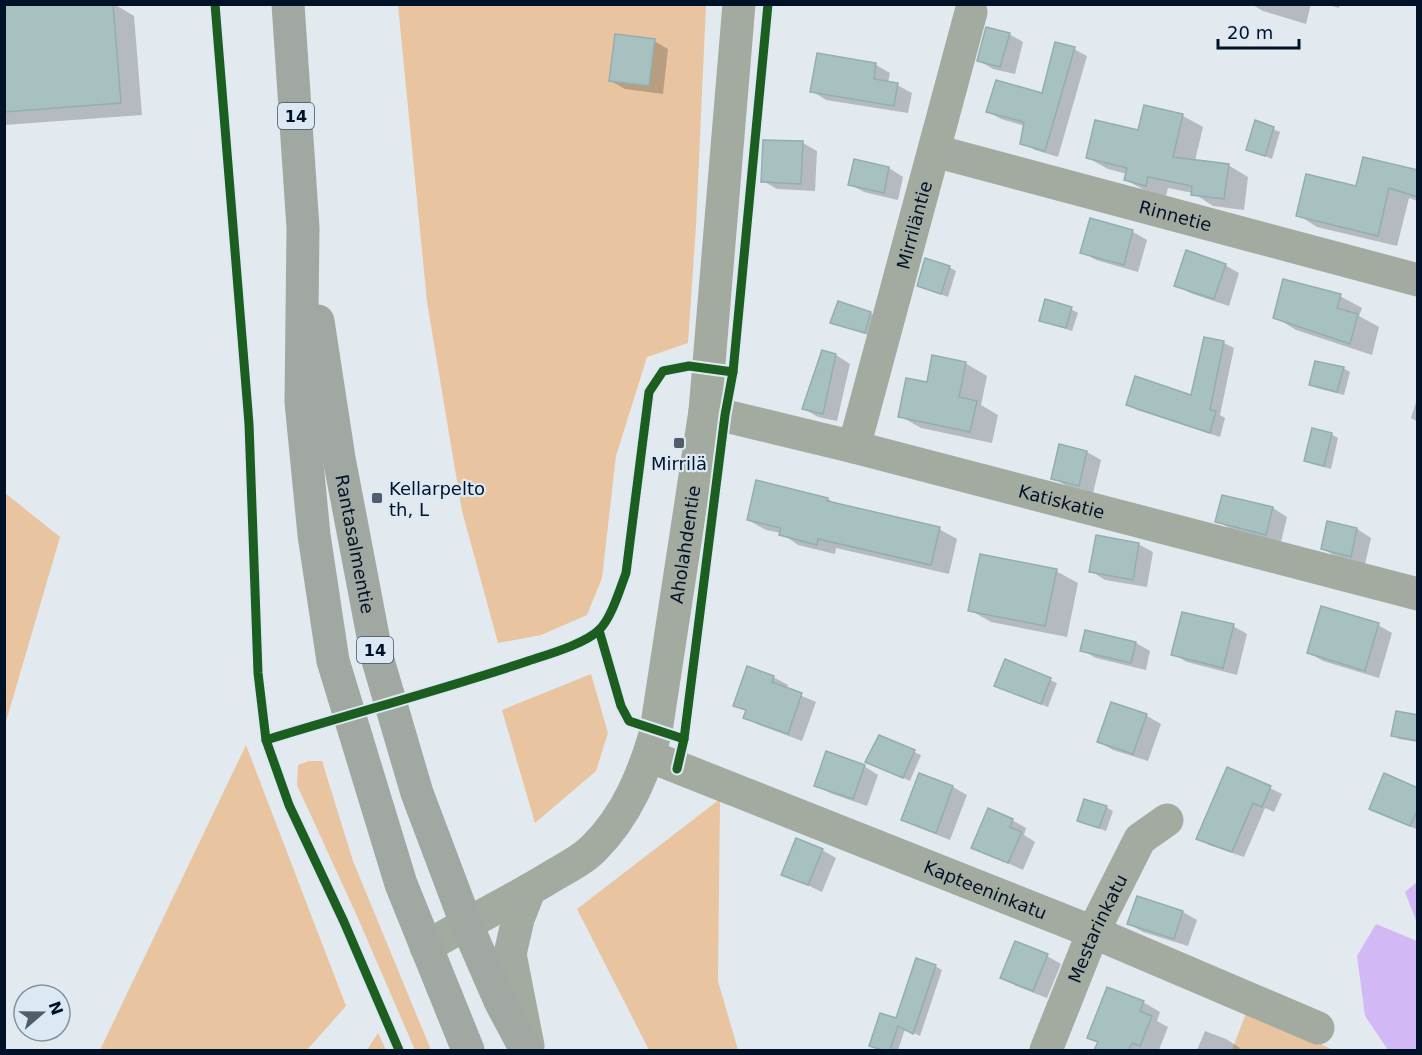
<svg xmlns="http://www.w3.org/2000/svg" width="1422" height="1055" font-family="'DejaVu Sans',sans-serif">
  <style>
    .green { fill: #e8c5a0 }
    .water { fill: #d3b8f6 }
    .shadow { fill: #0003 }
    .building { fill: #a7c1c1; stroke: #92aeaf; stroke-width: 1.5 }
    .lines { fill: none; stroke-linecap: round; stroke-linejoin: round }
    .minor { stroke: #a3aaa0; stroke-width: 33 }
    .highway { stroke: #a1a8a1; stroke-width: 33 }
    .cycleway-casing { stroke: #dce9f5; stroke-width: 13 }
    .cycleway { stroke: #1b5e20; stroke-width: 9 }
    .poi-dot { fill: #4f5d6d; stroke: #dce9f5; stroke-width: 2 }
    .labels { text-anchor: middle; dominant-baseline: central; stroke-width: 4.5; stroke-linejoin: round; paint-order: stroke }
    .shield { fill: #dce9f5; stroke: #425265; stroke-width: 1.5 }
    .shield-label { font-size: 16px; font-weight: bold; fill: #001227 }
    .street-label { font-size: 18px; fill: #001227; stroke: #dce9f5 }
    .poi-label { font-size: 18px; fill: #001227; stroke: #dce9f5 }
  </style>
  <rect width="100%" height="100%" fill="#e2e9ef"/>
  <g class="green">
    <path d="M 398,5 L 706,5 L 696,226 L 688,343 L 647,357 L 616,456 L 602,578 L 587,615 L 541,635 L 498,643 L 462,511 L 427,302 Z"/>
    <path d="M 5,493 L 60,537 L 5,725 Z"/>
    <path d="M 591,674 L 608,733 L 596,771 L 535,823 L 502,710 Z"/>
    <path d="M 246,745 L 346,1006 L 307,1050 L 100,1050 Z"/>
    <path d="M 309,761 L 322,761 L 353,861 L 431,1050 L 415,1050 L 357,916 L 297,785 L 298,765 Z"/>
    <path d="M 720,799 L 718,981 L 738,1050 L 649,1050 L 577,909 Z"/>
    <path d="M 1248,1008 L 1333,1050 L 1232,1050 Z"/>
    <path d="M 378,1033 L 386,1050 L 367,1050 Z"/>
  </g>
  <g class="water">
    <path d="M 1417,882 L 1417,923 L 1405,892 Z"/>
    <path d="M 1376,924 L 1417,941 L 1417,1050 L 1388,1050 L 1365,1016 L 1357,956 Z"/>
  </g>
  <g class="shadow">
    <path d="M 4,4 L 114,4 L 134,16 L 142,115 L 4,125 Z"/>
    <path d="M 1251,4 L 1311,4 L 1306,24 L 1263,11 Z"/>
    <path d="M 1324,4 L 1340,4 L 1339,8 Z"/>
    <path d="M 1009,34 L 1023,42 L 1015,74 L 993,69 L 979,61 Z"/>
    <path d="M 654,41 L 668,49 L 663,94 L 625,89 L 611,81 Z"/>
    <path d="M 1074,49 L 1087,56 L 1058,157 L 1035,150 L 1022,143 L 1025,126 L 1001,119 L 988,112 L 1043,95 Z"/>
    <path d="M 876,65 L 890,73 L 888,83 L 897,85 L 912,93 L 908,113 L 826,100 L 812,91 Z"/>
    <path d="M 1145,107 L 1183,116 L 1203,127 L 1195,161 L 1228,165 L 1248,177 L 1244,210 L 1213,206 L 1193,193 L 1168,188 L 1166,196 L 1146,191 L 1126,180 L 1127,174 L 1108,169 L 1088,158 L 1140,132 Z"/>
    <path d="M 1256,122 L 1280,132 L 1272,159 L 1248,149 Z"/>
    <path d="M 803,143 L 817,151 L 815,191 L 777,189 L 763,181 Z"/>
    <path d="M 889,168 L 903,177 L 898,200 L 864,192 L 849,184 Z"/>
    <path d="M 1418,168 L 1418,201 L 1409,198 L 1397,246 L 1317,227 L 1298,215 L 1357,188 L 1416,171 Z"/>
    <path d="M 1091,220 L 1133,232 L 1147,240 L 1138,272 L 1096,260 L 1082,252 Z"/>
    <path d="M 1225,265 L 1239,273 L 1229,306 L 1190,293 L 1176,285 Z"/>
    <path d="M 949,267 L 956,271 L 948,297 L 918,286 Z"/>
    <path d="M 1340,296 L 1362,308 L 1359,316 L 1379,327 L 1372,355 L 1296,330 L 1275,317 Z"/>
    <path d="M 1071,309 L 1078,313 L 1072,331 L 1040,320 Z"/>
    <path d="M 870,313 L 877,317 L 871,336 L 832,322 Z"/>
    <path d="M 1205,339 L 1224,343 L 1234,348 L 1220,415 L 1225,418 L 1220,437 L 1137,410 L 1127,404 L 1193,397 Z"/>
    <path d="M 836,355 L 850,364 L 837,421 L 818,417 L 804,409 Z"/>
    <path d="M 965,363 L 987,376 L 981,405 L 998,415 L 992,443 L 921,428 L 900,416 L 928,384 Z"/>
    <path d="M 1343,368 L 1350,372 L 1344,395 L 1317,388 L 1310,384 Z"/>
    <path d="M 1417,399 L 1418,399 L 1418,422 L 1411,418 Z"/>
    <path d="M 1331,434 L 1338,438 L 1331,469 L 1312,464 L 1305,461 Z"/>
    <path d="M 1060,446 L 1087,452 L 1101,460 L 1093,493 L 1067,486 L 1052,478 Z"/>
    <path d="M 757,482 L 828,499 L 838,505 L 939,529 L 957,539 L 949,574 L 836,548 L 835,554 L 798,545 L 781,533 L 766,530 L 748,520 Z"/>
    <path d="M 1273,508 L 1287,517 L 1281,542 L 1231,529 L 1217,521 Z"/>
    <path d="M 1329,523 L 1357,529 L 1371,538 L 1365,564 L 1337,557 L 1323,549 Z"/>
    <path d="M 1138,544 L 1153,552 L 1147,587 L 1105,580 L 1091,571 Z"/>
    <path d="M 1056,571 L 1078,583 L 1067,637 L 991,622 L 970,610 Z"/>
    <path d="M 1378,625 L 1392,633 L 1379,678 L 1323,661 L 1309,653 Z"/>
    <path d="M 1233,626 L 1247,634 L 1237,675 L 1187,662 L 1173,654 Z"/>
    <path d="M 1136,643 L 1150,651 L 1146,670 L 1096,658 L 1082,650 Z"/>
    <path d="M 1006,661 L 1057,683 L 1048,707 L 1003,689 Z"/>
    <path d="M 773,677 L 788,685 L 786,689 L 816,702 L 802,741 L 759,725 L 745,717 L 747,712 L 735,705 Z"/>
    <path d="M 1112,704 L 1147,716 L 1161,724 L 1148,761 L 1113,750 L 1099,742 Z"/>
    <path d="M 1418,716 L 1418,742 L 1399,739 L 1393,735 Z"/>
    <path d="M 880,737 L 921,755 L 910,781 L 874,765 Z"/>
    <path d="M 864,766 L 878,775 L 867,806 L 830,793 L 816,785 Z"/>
    <path d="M 920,775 L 953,787 L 967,795 L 950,840 L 917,827 L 903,819 Z"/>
    <path d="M 1270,788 L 1282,794 L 1274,812 L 1265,808 L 1244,857 L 1209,845 L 1198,838 Z"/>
    <path d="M 1418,789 L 1418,830 L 1370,808 Z"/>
    <path d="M 1106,807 L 1113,811 L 1106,831 L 1078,820 Z"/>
    <path d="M 1012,820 L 1026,828 L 1024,835 L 1035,842 L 1023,870 L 973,847 Z"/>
    <path d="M 822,850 L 836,858 L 822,892 L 783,874 Z"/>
    <path d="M 1183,912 L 1197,920 L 1188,946 L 1143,932 L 1129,924 Z"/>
    <path d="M 1047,956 L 1061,964 L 1047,998 L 1016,986 L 1002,978 Z"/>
    <path d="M 935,966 L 942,970 L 920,1036 L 905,1029 L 898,1050 L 881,1050 L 871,1045 L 897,1020 Z"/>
    <path d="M 1143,1002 L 1160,1012 L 1157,1021 L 1168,1027 L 1159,1050 L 1096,1050 L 1099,1043 L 1089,1037 Z"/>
    <path d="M 1205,1031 L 1226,1039 L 1240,1048 L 1239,1050 L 1197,1050 Z"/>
  </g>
  <g class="building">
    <path d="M 4,4 L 113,4 L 121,103 L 4,112 Z"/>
    <path d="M 986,27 L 1010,33 L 1000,67 L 977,61 Z"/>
    <path d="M 615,34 L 655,39 L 649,86 L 609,81 Z"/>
    <path d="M 1055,42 L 1075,47 L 1045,151 L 1020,144 L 1024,122 L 986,112 L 996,80 L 1042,93 Z"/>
    <path d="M 817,53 L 876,63 L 874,79 L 898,83 L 894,106 L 810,92 Z"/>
    <path d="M 1144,105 L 1183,114 L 1173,157 L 1229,164 L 1224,199 L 1191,195 L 1192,186 L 1148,177 L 1146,186 L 1124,180 L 1127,168 L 1086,158 L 1095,120 L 1138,130 Z"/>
    <path d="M 1255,120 L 1274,127 L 1265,156 L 1246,150 Z"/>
    <path d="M 763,140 L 803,141 L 801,184 L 761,182 Z"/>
    <path d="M 1363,157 L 1418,170 L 1418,197 L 1389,188 L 1378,236 L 1296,216 L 1306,174 L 1356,186 Z"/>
    <path d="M 854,159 L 889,167 L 884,193 L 848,185 Z"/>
    <path d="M 1090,218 L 1133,230 L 1124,265 L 1080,253 Z"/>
    <path d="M 1186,250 L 1226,264 L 1214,299 L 1174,286 Z"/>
    <path d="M 925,258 L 950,266 L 941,294 L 917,286 Z"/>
    <path d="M 1283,279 L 1341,294 L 1337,308 L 1358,314 L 1350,344 L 1273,318 Z"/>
    <path d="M 1045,299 L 1072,307 L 1066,328 L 1039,321 Z"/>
    <path d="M 838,301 L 871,312 L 865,333 L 830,323 Z"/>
    <path d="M 1204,337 L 1224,341 L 1210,410 L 1216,411 L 1210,433 L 1126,405 L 1135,376 L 1191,395 Z"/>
    <path d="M 822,350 L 836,354 L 823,414 L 802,409 Z"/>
    <path d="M 932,355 L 966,362 L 959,397 L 977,401 L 970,432 L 898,417 L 906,378 L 927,382 Z"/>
    <path d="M 1315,361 L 1344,367 L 1337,392 L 1309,385 Z"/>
    <path d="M 1312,428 L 1332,433 L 1324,466 L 1304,461 Z"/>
    <path d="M 1059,444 L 1087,451 L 1079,486 L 1051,479 Z"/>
    <path d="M 756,480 L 828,498 L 827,501 L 940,527 L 931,565 L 818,539 L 817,545 L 779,535 L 781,528 L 747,520 Z"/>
    <path d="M 1222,495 L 1273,507 L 1266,535 L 1215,522 Z"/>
    <path d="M 1327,521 L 1357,528 L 1351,557 L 1321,549 Z"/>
    <path d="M 1096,535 L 1139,543 L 1133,580 L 1089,572 Z"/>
    <path d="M 980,554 L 1057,569 L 1045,626 L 968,611 Z"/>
    <path d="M 1321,606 L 1379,623 L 1365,671 L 1307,653 Z"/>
    <path d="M 1182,612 L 1234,624 L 1223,668 L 1171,655 Z"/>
    <path d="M 1085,630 L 1136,642 L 1131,663 L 1080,651 Z"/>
    <path d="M 1005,659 L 1051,678 L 1041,704 L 994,686 Z"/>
    <path d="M 747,666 L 774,676 L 772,682 L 802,693 L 788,734 L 743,718 L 746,710 L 733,706 Z"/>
    <path d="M 1111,702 L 1147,714 L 1133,754 L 1097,742 Z"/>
    <path d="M 1396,711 L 1418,715 L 1418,741 L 1391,736 Z"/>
    <path d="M 879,735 L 915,750 L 903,778 L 865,762 Z"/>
    <path d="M 826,751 L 865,765 L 853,799 L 814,786 Z"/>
    <path d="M 1227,767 L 1271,786 L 1262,807 L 1253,803 L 1232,852 L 1196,839 Z"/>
    <path d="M 919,773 L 953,786 L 936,833 L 901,820 Z"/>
    <path d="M 1384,773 L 1418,788 L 1418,809 L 1410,826 L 1369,809 Z"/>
    <path d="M 1084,799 L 1107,806 L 1099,828 L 1077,821 Z"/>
    <path d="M 988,808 L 1013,819 L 1010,827 L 1022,832 L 1008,863 L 971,848 Z"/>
    <path d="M 796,838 L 823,849 L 808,885 L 781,875 Z"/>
    <path d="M 1137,896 L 1183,911 L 1174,939 L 1127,924 Z"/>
    <path d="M 1015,941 L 1048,954 L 1033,991 L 1000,978 Z"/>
    <path d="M 916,958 L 936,965 L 913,1034 L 898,1026 L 890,1050 L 882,1050 L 869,1046 L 880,1013 L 896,1018 Z"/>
    <path d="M 1107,987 L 1144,1001 L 1140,1011 L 1152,1016 L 1140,1046 L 1132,1043 L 1129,1050 L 1094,1050 L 1098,1042 L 1087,1038 Z"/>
  </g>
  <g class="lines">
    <g class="minor">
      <path id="s1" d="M 935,151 L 1418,280"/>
      <path id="s2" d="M 705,411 L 854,447 L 1418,594"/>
      <path id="s3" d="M 854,447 L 971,12"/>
      <path id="s4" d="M 649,756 L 1093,932 L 1318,1028"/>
      <path id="s5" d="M 426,947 C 468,922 512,901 554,875 C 568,867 584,859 595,847 C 627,815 644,773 656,731 L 705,411 L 739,4"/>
      <path d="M 528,1046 L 510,954 L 518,919 L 529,891"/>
      <path id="s6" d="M 1046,1050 L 1093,932 L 1140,839 L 1167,820"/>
    </g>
    <g class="highway">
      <path d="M 288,4 L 303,228 L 301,402 L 314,535 L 333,661 L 401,884 L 468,1050"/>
      <path id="s7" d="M 318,321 L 339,458 L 377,657 L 417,793 L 466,923 L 500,1001 L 526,1050"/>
    </g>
    <defs>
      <g id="cycleway">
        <path d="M 215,4 L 249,424 L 258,673 L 266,740 L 289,805 L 344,922 L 399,1050"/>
        <path d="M 599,630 L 621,706 L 629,721 L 684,739"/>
        <path d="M 266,740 C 353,713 442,690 528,661 C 546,655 585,644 599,630 C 611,619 620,589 626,573 L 649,392 L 663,371 L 689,366 L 733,372"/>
        <path d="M 677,769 L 684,739 L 725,415 L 733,372 L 768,4"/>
      </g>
    </defs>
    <use href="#cycleway" class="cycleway-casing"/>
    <use href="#cycleway" class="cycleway"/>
  </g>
  <g class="poi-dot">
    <rect x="673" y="437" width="12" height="12" rx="3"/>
    <rect x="371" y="492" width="12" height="12" rx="3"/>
  </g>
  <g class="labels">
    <g class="shield">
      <rect x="278" y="103" width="36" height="26" rx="4.5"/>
      <rect x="357" y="637" width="36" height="26" rx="4.5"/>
    </g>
    <g class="shield-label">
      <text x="296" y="116">14</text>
      <text x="375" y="650">14</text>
    </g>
    <g class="street-label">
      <text stroke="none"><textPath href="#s1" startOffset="249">Rinnetie</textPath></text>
      <text stroke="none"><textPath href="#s3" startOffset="230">Mirriläntie</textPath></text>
      <text stroke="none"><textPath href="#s2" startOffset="368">Katiskatie</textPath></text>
      <text stroke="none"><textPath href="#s7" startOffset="226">Rantasalmentie</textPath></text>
      <text stroke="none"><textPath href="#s5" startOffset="518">Aholahdentie</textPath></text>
      <text stroke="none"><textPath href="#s4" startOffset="362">Kapteeninkatu</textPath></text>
      <text stroke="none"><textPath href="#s6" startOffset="132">Mestarinkatu</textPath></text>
    </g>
    <g class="poi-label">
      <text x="679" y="463">Mirrilä</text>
      <text x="389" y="488" text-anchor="start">Kellarpelto<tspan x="389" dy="21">th, L</tspan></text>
    </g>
  </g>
  <rect width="1422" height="1055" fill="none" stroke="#001227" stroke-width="12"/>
  <g transform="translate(42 1013) rotate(70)"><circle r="28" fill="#dce9f5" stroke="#8493a3" stroke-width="1.5"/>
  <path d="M0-4.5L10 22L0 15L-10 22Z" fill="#4f5d6d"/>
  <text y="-9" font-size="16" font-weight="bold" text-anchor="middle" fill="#001227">N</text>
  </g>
  <path d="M1218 39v9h81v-9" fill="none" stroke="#001227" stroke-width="3"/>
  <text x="1227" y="39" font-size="18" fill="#001227" stroke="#dce9f5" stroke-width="4.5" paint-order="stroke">20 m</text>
</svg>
